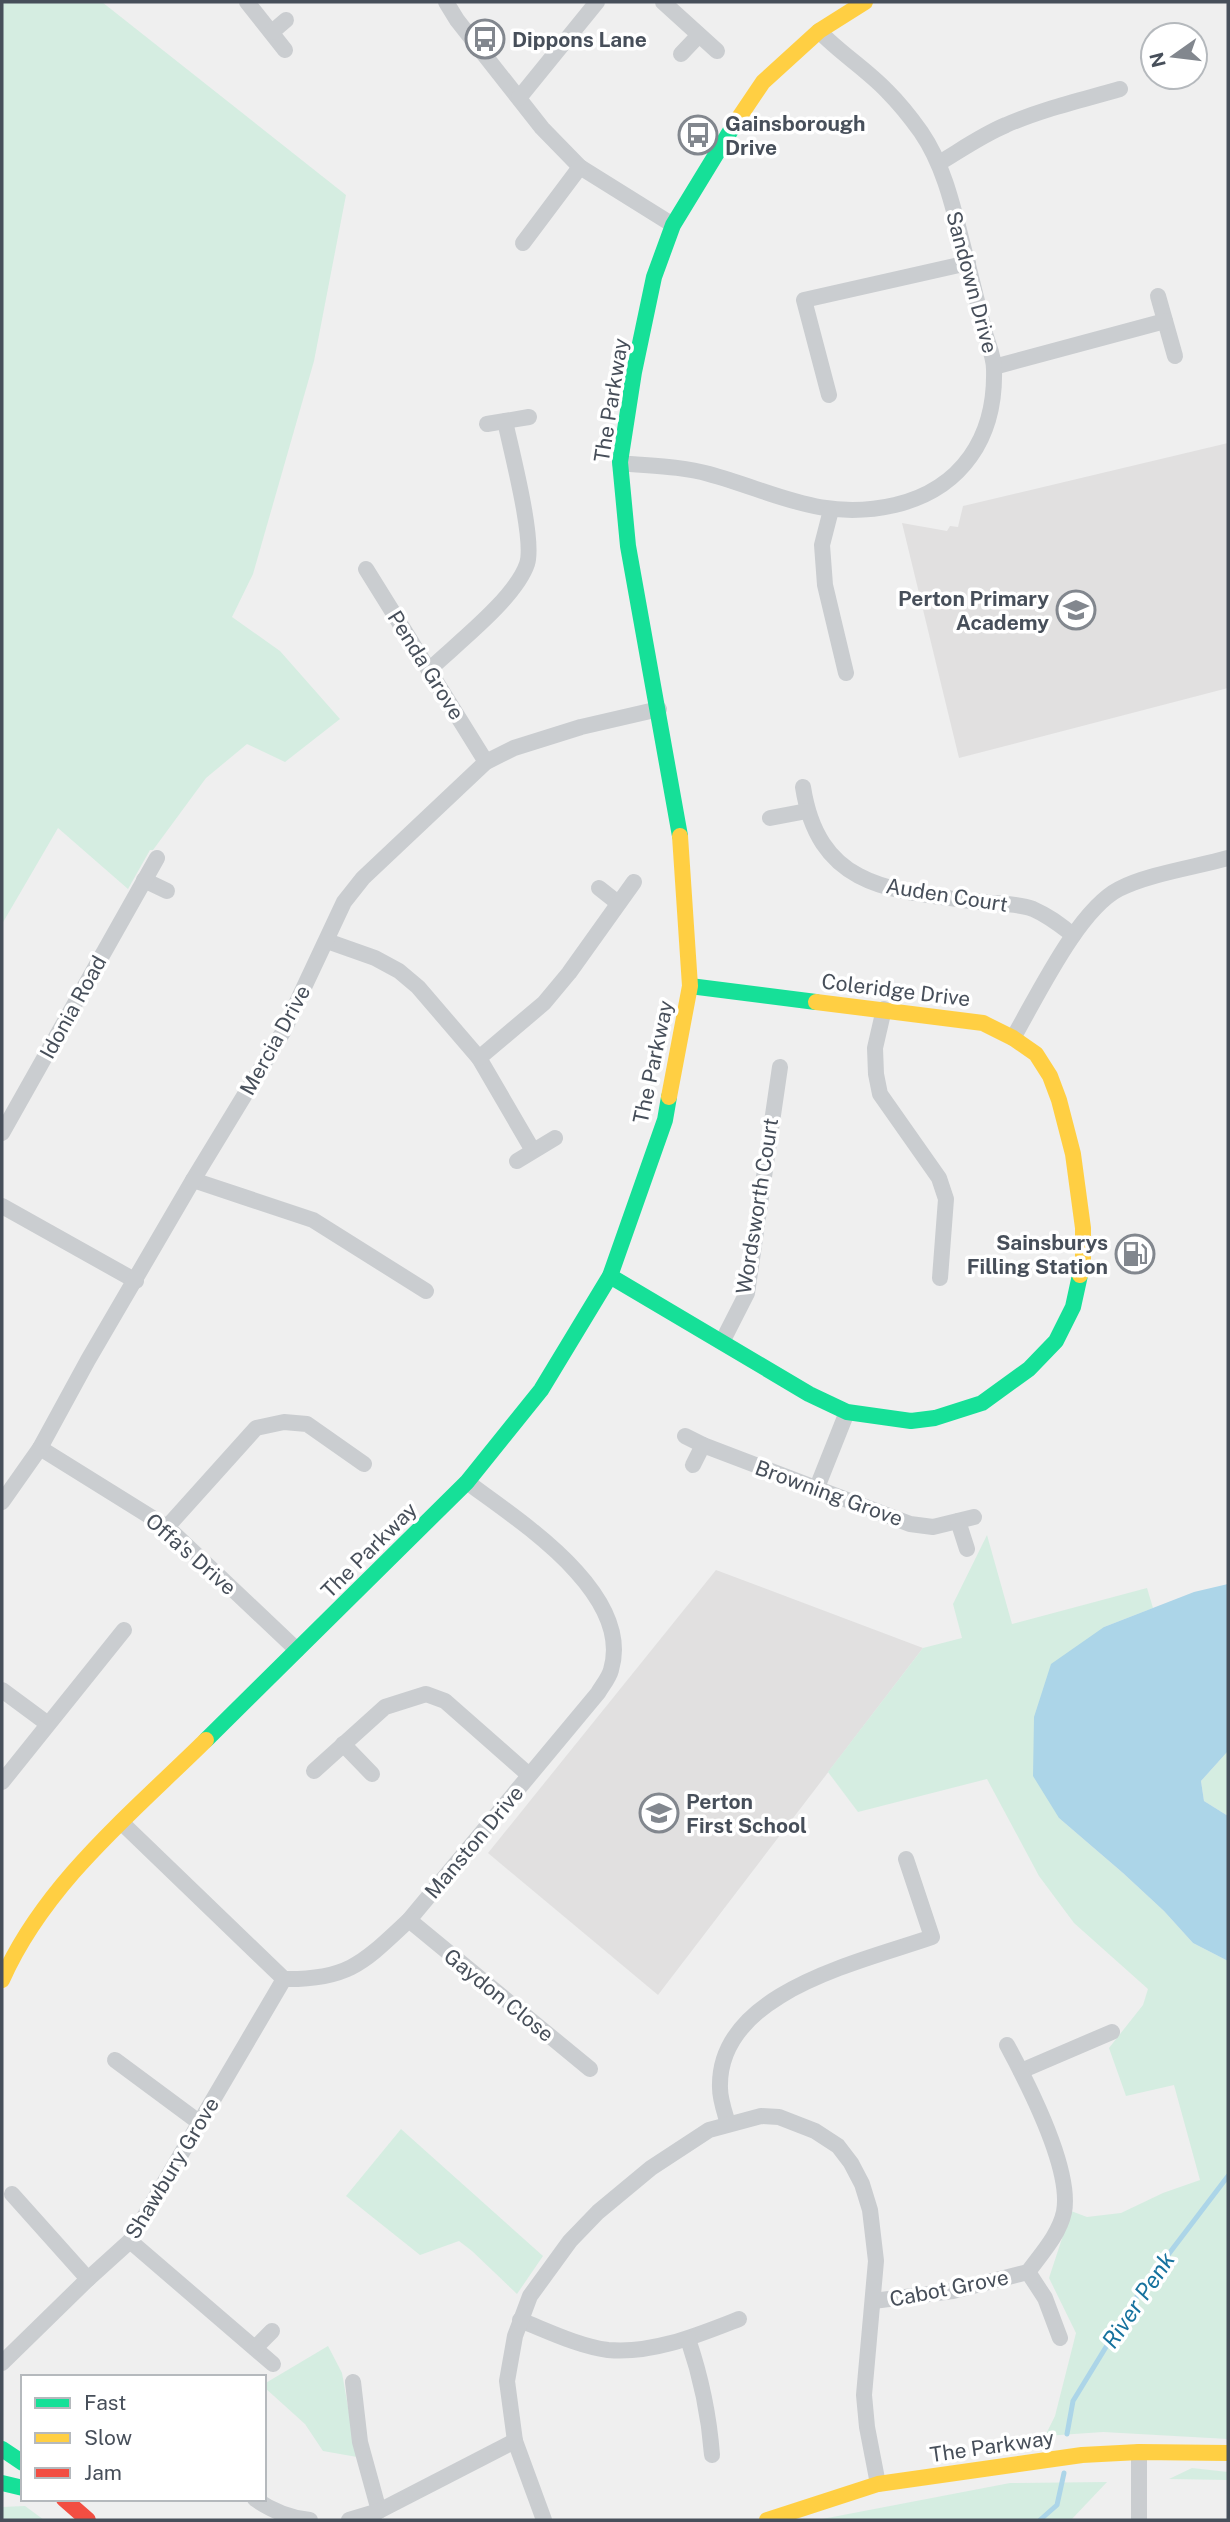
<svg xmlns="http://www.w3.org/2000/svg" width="1230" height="2522" font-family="'Public Sans',sans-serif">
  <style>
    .education { fill: #e1e0e0 }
    .green { fill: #d5ede1 }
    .water { fill: #acd5e8 }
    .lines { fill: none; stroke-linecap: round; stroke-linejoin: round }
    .stream { stroke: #acd5e8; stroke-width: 5 }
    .street { stroke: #cacdd0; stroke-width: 16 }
    .fast { stroke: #16e098; stroke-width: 16 }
    .slow { stroke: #ffcf43; stroke-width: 16 }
    .jam { stroke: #f24e42; stroke-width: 16 }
    .labels { text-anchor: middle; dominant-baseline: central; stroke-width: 7; stroke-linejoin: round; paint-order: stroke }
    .poi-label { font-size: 21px; font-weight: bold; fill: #474f5a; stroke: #fff; text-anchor: start }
    .street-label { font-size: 21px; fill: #474f5a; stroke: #fff }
    .water-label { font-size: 23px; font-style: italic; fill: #16729e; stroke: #fff }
  </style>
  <rect width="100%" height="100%" fill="#efefef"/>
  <g class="education">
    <path d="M 1228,443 L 1228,688 L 959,758 L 902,523 L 947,531 L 950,526 L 958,527 L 963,506 Z"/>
    <path d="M 716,1570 L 923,1648 L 658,1995 L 488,1853 Z"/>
  </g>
  <g class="green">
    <path d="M 2,2 L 102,2 L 346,195 L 314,361 L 253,574 L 232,617 L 280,651 L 340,719 L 285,762 L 247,744 L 206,778 L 153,850 L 150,850 L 128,889 L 58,828 L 2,924 Z"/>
    <path d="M 987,1535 L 1012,1624 L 1147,1588 L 1153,1608 L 1104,1627 L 1059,1818 L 1123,1873 L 1164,1911 L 1193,1943 L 1228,1961 L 1228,2439 L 1103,2432 L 1045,2436 L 1055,2416 L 1076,2333 L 1049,2278 L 1071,2211 L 1087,2217 L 1121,2213 L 1163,2193 L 1200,2180 L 1174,2085 L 1126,2096 L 1109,2048 L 1143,2005 L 1148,1989 L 1074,1923 L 1039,1876 L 987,1779 L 858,1812 L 828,1772 L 923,1648 L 962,1638 L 953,1604 Z"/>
    <path d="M 1228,1751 L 1228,1816 L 1204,1801 L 1201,1781 Z"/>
    <path d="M 401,2129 L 543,2256 L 517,2294 L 472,2251 L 459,2241 L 420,2255 L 346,2196 Z"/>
    <path d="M 328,2346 L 342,2373 L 357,2457 L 323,2451 L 305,2424 L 264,2387 L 264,2384 Z"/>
    <path d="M 1192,2468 L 1228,2472 L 1228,2480 L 1169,2479 Z"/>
    <path d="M 1107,2482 L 1071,2520 L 817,2520 L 1010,2483 Z"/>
    <path d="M 25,2506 L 44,2520 L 2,2520 L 2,2507 Z"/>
  </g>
  <path class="water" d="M 1228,1584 L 1228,1751 L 1201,1781 L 1204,1801 L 1228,1816 L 1228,1961 L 1193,1943 L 1164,1911 L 1123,1873 L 1059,1818 L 1033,1776 L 1034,1717 L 1051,1664 L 1104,1627 L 1194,1592 Z"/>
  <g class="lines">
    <g class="stream">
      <path d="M 1067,2434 L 1073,2401 L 1139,2293 L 1228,2176"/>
      <path d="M 1040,2520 L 1057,2505 L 1064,2473"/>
    </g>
    <g class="street">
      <path d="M 247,2 L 285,50"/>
      <path d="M 446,2 L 457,20 L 542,128 L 580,167 L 673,225"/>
      <path d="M 663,2 L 717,51"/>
      <path d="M 272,32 L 286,20"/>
      <path d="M 681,54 L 699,35"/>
      <path d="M 519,98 L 597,2"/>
      <path d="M 939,163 C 961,150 982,135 1006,125 C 1042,109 1082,100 1120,89"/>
      <path d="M 523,243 L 580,167"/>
      <path d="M 1158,296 L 1175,356"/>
      <path d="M 994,367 L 1165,321"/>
      <path d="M 829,395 L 804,300 L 968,263"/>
      <path d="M 487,424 L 529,417"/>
      <path d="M 620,463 C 650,466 680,466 709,474 C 775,492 822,522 895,505 C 962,489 996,437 994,369 C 994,357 988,344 985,333 C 979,309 973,285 967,261 C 955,217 947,170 921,132 C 911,118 899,103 887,91 C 866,69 840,53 819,31"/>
      <path d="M 831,510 L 822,545 L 825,585 L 846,673"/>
      <path d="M 366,569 L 486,762"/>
      <path d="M 429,670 C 456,644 515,599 527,564 C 535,540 511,450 505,421"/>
      <path d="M 803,787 C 819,890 894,891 980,902 C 997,904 1018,903 1033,909 C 1049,916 1060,925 1073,935"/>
      <path d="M 770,818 L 807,811"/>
      <path d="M 144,880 L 167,891"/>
      <path d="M 599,888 L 618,903"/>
      <path d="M 327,941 L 375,958 L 399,971 L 418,987 L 479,1058 L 532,1149"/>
      <path d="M 884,1009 L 875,1048 L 876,1074 L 880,1094 L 939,1178 L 946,1199 L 940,1278"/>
      <path d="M 1013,1038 C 1037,997 1078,910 1119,889 C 1148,874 1196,867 1228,858"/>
      <path d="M 479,1058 L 544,1003 L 569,973 L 634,882"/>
      <path d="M 2,1133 L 157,858"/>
      <path d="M 517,1161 L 555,1138"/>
      <path d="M 193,1180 L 313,1220 L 426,1291"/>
      <path d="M 2,1206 L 136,1281"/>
      <path d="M 722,1342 L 747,1293 L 780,1067"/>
      <path d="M 685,1436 L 703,1445 L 910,1524 L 933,1527 L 974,1517"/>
      <path d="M 40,1448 L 167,1527 L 297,1650"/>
      <path d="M 693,1465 L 703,1445"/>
      <path d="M 816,1490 L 847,1412"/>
      <path d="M 2,1502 L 40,1448 L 88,1360 L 193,1180 L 283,1032 L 344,902 L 363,878 L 486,762 L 514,748 L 581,727 L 659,709"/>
      <path d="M 958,1521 L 967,1549"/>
      <path d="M 167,1527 L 256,1428 L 284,1422 L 307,1424 L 364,1464"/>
      <path d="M 2,1690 L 48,1724"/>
      <path d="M 343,1744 L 372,1774"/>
      <path d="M 314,1771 L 385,1707 L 426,1694 L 445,1701 L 529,1775"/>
      <path d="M 2,1782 L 124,1630"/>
      <path d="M 122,1823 L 284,1979 C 349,1980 364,1962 409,1920 L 598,1693 C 602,1686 609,1678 611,1670 C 634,1593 518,1520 467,1482"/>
      <path d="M 409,1920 L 590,2069"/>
      <path d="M 115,2060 L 200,2123"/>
      <path d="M 1021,2071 L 1112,2032"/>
      <path d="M 728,2124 C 725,2113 720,2100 720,2088 C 717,1992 861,1962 932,1937 L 906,1859"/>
      <path d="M 12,2194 L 88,2279"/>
      <path d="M 130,2241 L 273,2364"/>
      <path d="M 1028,2272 L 1045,2298 L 1060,2338"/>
      <path d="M 873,2301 L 953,2291 L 1028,2272 C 1041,2254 1059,2235 1064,2212 C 1072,2170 1028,2084 1007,2045"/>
      <path d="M 520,2320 C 548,2331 578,2346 608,2350 C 653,2354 698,2335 739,2319"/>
      <path d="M 688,2339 C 701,2377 709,2415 712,2455"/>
      <path d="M 255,2348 L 272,2331"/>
      <path d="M 2,2363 L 88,2279 L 130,2241 L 284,1979"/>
      <path d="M 353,2382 L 360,2442 L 379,2511"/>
      <path d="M 255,2499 C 271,2510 290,2518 310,2520"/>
      <path d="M 349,2520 L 379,2511 L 515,2441"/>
      <path d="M 544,2520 L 515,2441 L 507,2381 L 515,2336 L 530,2296 L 570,2241 L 598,2212 L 651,2168 L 709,2130 L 761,2116 L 779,2117 L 815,2131 L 838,2146 L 851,2163 L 862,2184 L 870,2210 L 876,2261 L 864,2395 L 867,2427 L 878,2484"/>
      <path d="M 1139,2520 L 1139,2452"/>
    </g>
    <g class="fast">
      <path d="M 680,836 L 628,546 L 620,462 L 634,372 L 654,277 L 673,225 L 734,125"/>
      <path d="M 690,986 L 816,1002"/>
      <path d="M 610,1276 L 809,1394 L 847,1412 L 911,1421 L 935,1418 L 982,1403 L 1029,1369 L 1056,1341 L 1073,1307 L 1080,1275"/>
      <path d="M 206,1740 L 467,1482 L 541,1390 L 610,1276 L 665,1120 L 669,1097"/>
      <path d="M 2,2449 L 23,2463"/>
      <path d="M 2,2483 L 23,2488"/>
    </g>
    <g class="slow">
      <path d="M 734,125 L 763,82 L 819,31 L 865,2"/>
      <path d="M 816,1002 L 983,1023 L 1013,1038 L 1036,1054 L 1050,1076 L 1059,1100 L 1073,1154 L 1083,1228 L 1083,1262 L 1080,1275"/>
      <path d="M 669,1097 L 690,986 L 680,836"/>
      <path d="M 2,1980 C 45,1883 132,1813 206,1740"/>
      <path d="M 767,2520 L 878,2484 L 1082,2455 L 1139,2452 L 1228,2453"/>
    </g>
    <path class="jam" d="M 64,2499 L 88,2520"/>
  </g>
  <defs>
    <symbol id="bus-ring" viewBox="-11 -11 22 22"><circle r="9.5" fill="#fff" stroke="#82878e" stroke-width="1.5"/><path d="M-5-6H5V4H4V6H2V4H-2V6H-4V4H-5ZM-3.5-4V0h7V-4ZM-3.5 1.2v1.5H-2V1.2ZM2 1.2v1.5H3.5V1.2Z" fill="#82878e"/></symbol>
    <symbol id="school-ring" viewBox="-11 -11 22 22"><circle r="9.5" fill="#fff" stroke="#82878e" stroke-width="1.5"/><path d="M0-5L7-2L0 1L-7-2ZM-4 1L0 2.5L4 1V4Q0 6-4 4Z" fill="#82878e"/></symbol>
    <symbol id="fuel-ring" viewBox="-11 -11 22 22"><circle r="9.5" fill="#fff" stroke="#82878e" stroke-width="1.5"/><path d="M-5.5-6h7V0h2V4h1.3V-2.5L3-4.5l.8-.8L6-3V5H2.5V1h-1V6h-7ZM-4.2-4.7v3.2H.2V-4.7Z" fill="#82878e"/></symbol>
  </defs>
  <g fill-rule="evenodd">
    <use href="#bus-ring" x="463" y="17" width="44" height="44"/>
    <use href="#bus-ring" x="676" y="113" width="44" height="44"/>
    <use href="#school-ring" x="1054" y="588" width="44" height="44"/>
    <use href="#fuel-ring" x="1113" y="1232" width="44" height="44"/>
    <use href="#school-ring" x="637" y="1791" width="44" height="44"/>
  </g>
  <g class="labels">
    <g class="poi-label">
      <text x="512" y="39">Dippons Lane</text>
      <text x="725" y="123">Gainsborough<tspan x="725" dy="24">Drive</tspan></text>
      <text x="1049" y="598" text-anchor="end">Perton Primary<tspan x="1049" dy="24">Academy</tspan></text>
      <text x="1108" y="1242" text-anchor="end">Sainsburys<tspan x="1108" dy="24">Filling Station</tspan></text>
      <text x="686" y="1801">Perton<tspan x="686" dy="24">First School</tspan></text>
    </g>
    <g class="street-label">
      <text transform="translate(972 282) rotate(75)">Sandown Drive</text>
      <text transform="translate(611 400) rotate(-81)">The Parkway</text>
      <text transform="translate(426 665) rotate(58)">Penda Grove</text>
      <text transform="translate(947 895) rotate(9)">Auden Court</text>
      <text transform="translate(896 990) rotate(7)">Coleridge Drive</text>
      <text transform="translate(73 1007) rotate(-61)">Idonia Road</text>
      <text transform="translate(275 1040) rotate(-61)">Mercia Drive</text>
      <text transform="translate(653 1062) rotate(-78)">The Parkway</text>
      <text transform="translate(757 1206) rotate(-81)">Wordsworth Court</text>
      <text transform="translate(829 1493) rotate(20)">Browning Grove</text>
      <text transform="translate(369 1550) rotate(-45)">The Parkway</text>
      <text transform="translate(191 1554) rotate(41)">Offa's Drive</text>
      <text transform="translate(474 1842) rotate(-50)">Manston Drive</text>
      <text transform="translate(499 1995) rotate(39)">Gaydon Close</text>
      <text transform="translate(172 2168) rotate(-59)">Shawbury Grove</text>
      <text transform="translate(949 2288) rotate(-11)">Cabot Grove</text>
      <text transform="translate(992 2446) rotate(-8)">The Parkway</text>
    </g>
    <g class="water-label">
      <text transform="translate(1138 2300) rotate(-56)">River Penk</text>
    </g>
  </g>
  <rect width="1230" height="2522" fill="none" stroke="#474f5a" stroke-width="7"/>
  <rect x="21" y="2375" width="245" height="126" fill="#ffffff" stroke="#b5b9bd" stroke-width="2"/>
  <rect x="35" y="2398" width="35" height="10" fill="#16e098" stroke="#b5b9bd" stroke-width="2"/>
  <text x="84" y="2410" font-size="21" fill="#474f5a">Fast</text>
  <rect x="35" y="2433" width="35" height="10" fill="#ffcf43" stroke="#b5b9bd" stroke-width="2"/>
  <text x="84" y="2445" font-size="21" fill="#474f5a">Slow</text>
  <rect x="35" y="2468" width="35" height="10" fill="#f24e42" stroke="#b5b9bd" stroke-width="2"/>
  <text x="84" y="2480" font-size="21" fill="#474f5a">Jam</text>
  <g transform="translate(1174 56) rotate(256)"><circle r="33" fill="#ffffff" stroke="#b5b9bd" stroke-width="2"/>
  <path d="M0-5L12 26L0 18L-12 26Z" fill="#82878e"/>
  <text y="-10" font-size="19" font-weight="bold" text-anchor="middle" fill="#474f5a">N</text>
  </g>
</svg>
